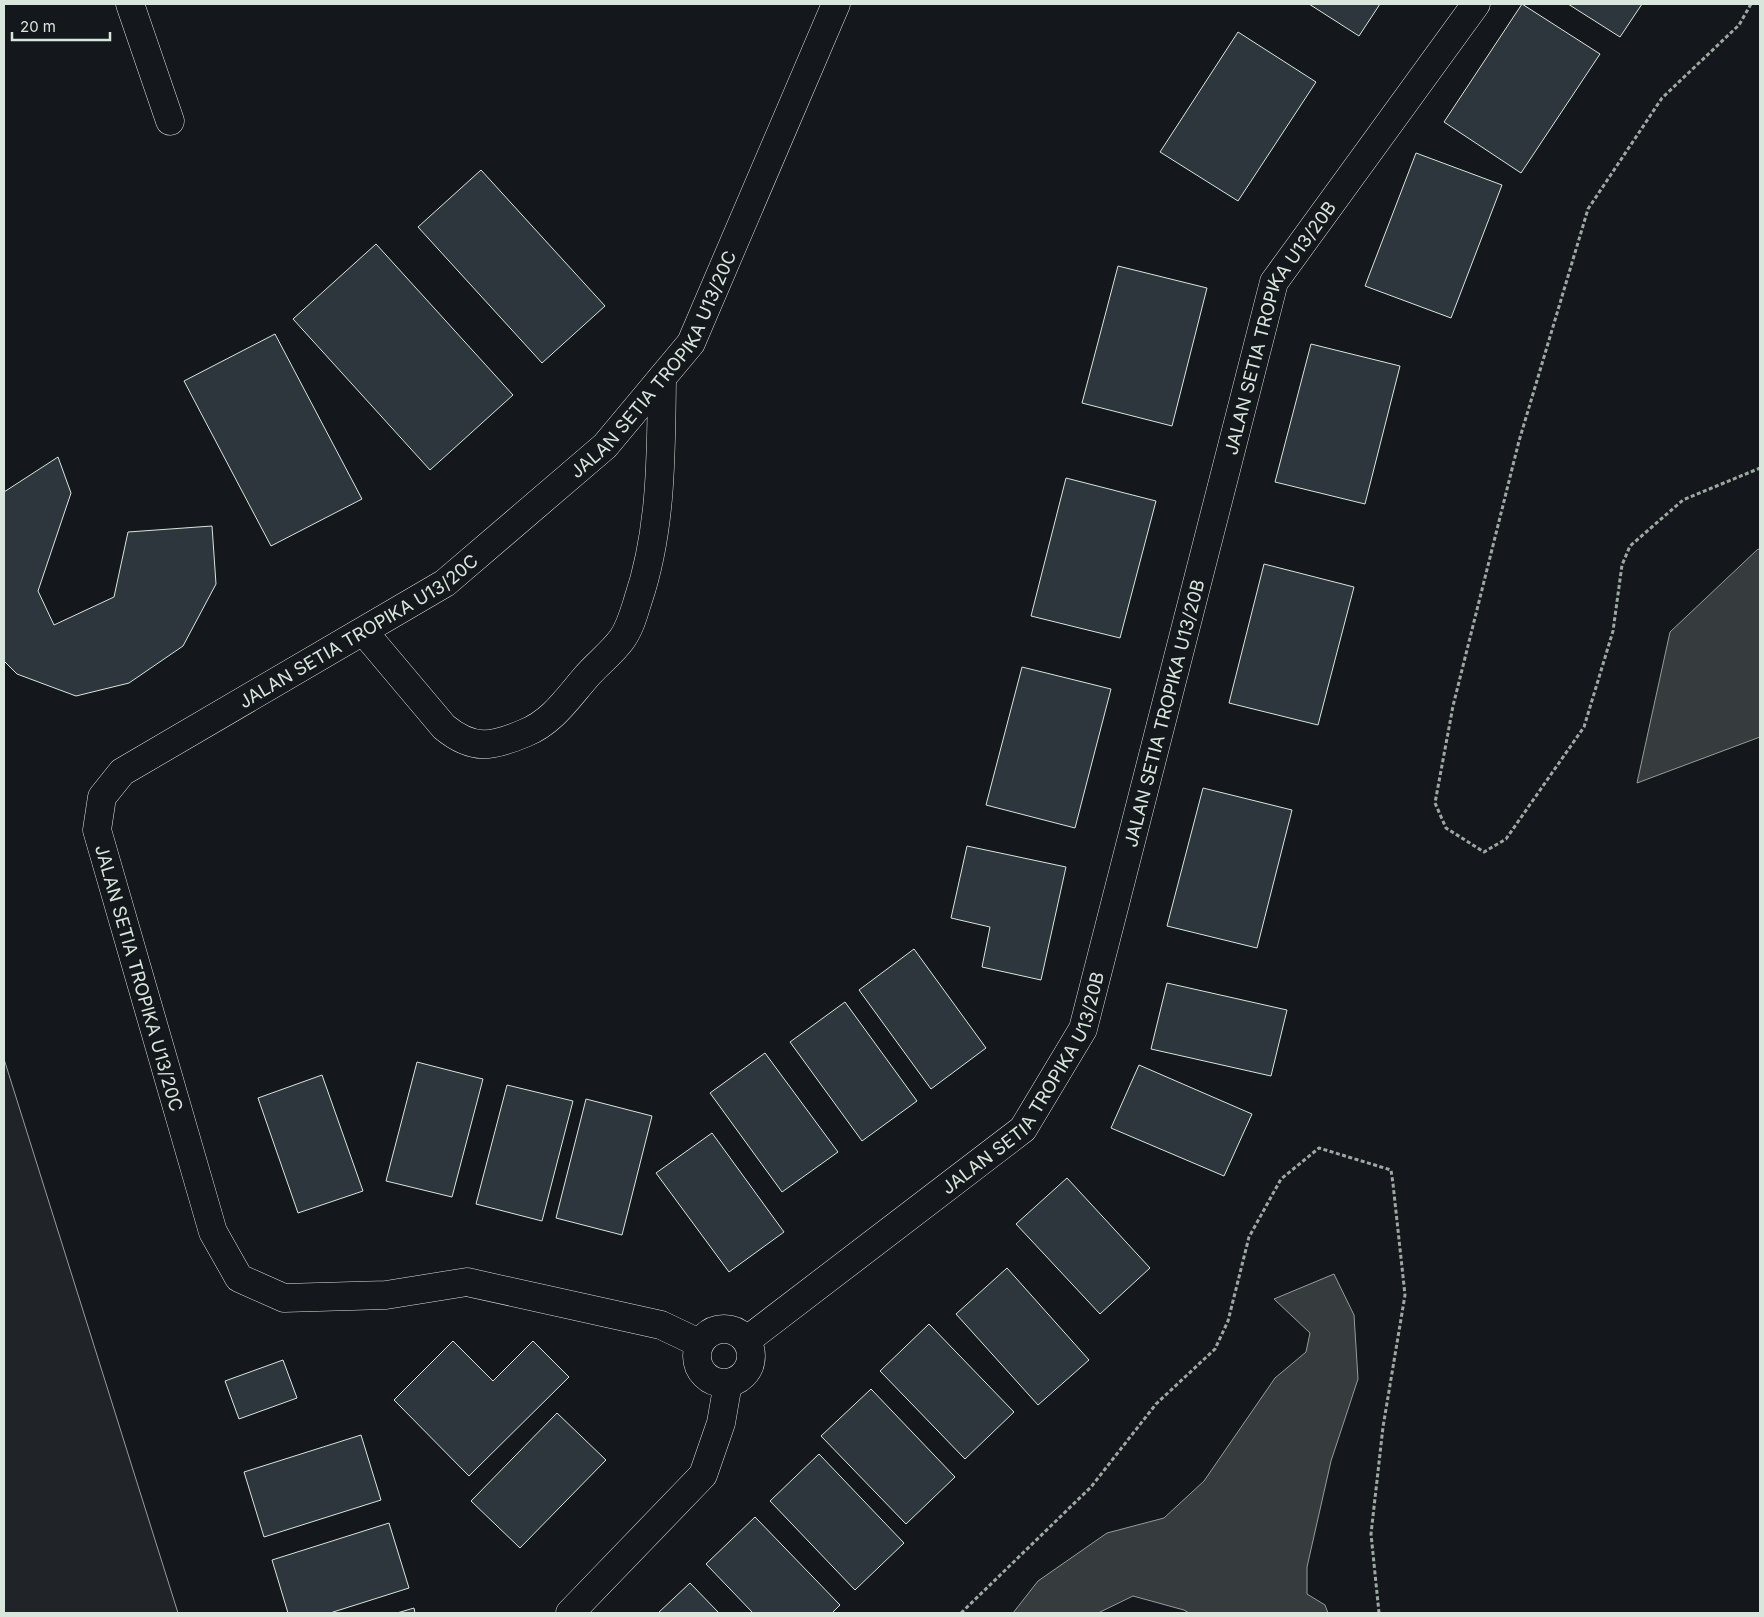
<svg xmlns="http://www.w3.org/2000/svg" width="1764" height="1617" font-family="Inter,sans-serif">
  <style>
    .green { fill: #202428; stroke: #939e99 }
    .water { fill: #363b3e; stroke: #939e99 }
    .building { fill: #2c363c; stroke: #d8e6dc }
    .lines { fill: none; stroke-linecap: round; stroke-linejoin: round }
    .minor-casing { stroke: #d8e6dc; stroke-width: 29 }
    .path { stroke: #9da8a2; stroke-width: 3; stroke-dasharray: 4 2.5; stroke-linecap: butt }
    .minor { stroke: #14181c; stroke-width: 28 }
    .labels { text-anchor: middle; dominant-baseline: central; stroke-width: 4; stroke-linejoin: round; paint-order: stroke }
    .street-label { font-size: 18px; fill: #d8e6dc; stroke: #14181c }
  </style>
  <rect width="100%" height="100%" fill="#14181c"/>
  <path class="green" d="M 4,1059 L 178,1613 L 4,1613 Z"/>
  <g class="water">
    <path d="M 1758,549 L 1760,550 L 1760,737 L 1637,783 L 1670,632 Z"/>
    <path d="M 1334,1274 L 1354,1315 L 1358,1379 L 1331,1461 L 1307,1567 L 1307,1594 L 1325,1605 L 1328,1613 L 1189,1613 L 1184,1610 L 1133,1596 L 1098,1613 L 1013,1613 L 1038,1581 L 1107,1533 L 1164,1518 L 1204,1481 L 1275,1378 L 1306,1352 L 1310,1333 L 1274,1299 Z"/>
  </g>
  <g class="building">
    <path d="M 1309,4 L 1380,4 L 1359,36 Z"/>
    <path d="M 1522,4 L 1600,54 L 1521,173 L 1444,122 Z"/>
    <path d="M 1568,4 L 1642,4 L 1620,37 Z"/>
    <path d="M 1238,32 L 1316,82 L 1238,201 L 1160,152 Z"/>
    <path d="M 1416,153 L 1502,185 L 1451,318 L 1365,286 Z"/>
    <path d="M 481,170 L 605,306 L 542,363 L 418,227 Z"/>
    <path d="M 376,244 L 513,395 L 430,470 L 293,319 Z"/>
    <path d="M 1118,266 L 1207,288 L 1172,426 L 1082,403 Z"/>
    <path d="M 275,334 L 362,499 L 271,546 L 184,381 Z"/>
    <path d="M 1311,344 L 1400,366 L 1365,504 L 1275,482 Z"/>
    <path d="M 58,457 L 71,493 L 38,591 L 54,625 L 114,597 L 128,532 L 212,526 L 216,584 L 183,646 L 129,683 L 76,696 L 17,674 L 4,661 L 4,492 Z"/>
    <path d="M 1066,478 L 1156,501 L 1120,638 L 1031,616 Z"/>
    <path d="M 1264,564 L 1354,587 L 1318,725 L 1229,703 Z"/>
    <path d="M 1022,667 L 1111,689 L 1075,828 L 986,805 Z"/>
    <path d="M 1203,788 L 1292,810 L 1257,948 L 1167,926 Z"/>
    <path d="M 967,846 L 1066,867 L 1041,980 L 982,967 L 990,927 L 951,918 Z"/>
    <path d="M 914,949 L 986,1048 L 931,1089 L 859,990 Z"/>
    <path d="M 1167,983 L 1287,1010 L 1271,1076 L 1151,1049 Z"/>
    <path d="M 845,1002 L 917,1101 L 862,1141 L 790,1042 Z"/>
    <path d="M 765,1053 L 838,1152 L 782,1192 L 710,1093 Z"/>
    <path d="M 417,1062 L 483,1079 L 452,1197 L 386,1181 Z"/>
    <path d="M 1139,1065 L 1252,1114 L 1224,1176 L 1111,1128 Z"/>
    <path d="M 322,1075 L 363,1191 L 298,1213 L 258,1098 Z"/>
    <path d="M 507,1085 L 573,1101 L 542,1221 L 476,1204 Z"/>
    <path d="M 586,1099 L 652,1116 L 622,1235 L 556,1218 Z"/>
    <path d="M 712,1133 L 784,1232 L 729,1272 L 656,1173 Z"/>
    <path d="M 1067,1178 L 1150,1268 L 1100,1314 L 1016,1224 Z"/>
    <path d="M 1007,1268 L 1089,1360 L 1038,1405 L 956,1314 Z"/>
    <path d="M 929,1324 L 1014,1412 L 965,1459 L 880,1371 Z"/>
    <path d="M 453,1341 L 493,1381 L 533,1341 L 569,1377 L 469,1476 L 394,1400 Z"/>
    <path d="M 283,1360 L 297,1398 L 239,1419 L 225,1381 Z"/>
    <path d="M 871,1389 L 955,1477 L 906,1524 L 821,1436 Z"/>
    <path d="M 557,1413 L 606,1460 L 520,1548 L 471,1501 Z"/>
    <path d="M 361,1435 L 381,1500 L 264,1537 L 244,1472 Z"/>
    <path d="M 819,1454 L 904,1543 L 855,1590 L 770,1501 Z"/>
    <path d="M 755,1517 L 840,1605 L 832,1613 L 753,1613 L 706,1564 Z"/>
    <path d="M 389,1523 L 409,1588 L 330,1613 L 288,1613 L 272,1560 Z"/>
    <path d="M 690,1583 L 719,1613 L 658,1613 Z"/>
    <path d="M 414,1608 L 415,1613 L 397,1613 Z"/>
  </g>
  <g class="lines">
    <defs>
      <g id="minor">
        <path d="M 130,4 L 170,121"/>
        <path d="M 364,632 L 444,727 C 473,751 492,747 525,733 C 552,722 567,699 586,677 C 597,664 612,653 622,639 C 630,628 634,613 638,600 C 662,529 661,453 662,378"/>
        <circle cx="724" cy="1356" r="27"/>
        <path id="s1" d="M 747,1340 L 1023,1129 L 1083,1029 L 1274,282 L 1476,4"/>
        <path id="s2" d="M 699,1343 L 661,1325 L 467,1282 L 386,1295 L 284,1298 L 239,1278 L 213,1232 L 97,830 L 102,797 L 122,772 L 445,583 L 605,446 L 691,343 L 836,4"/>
        <path d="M 570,1613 L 703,1475 L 721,1423 L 728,1383"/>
      </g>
    </defs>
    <use href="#minor" class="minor-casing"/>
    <g class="path">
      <path d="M 1751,4 L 1739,25 L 1662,98 L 1588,209 L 1519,441 L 1453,706 L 1435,803 L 1446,828 L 1484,852 L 1506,839 L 1584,727 L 1613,631 L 1622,565 L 1630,546 L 1683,500 L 1760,468"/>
      <path d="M 961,1613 L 1091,1487 L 1156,1404 L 1215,1349 L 1228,1321 L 1249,1237 L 1281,1179 L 1319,1148 L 1391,1170 L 1393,1184 L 1405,1295 L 1383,1427 L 1371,1534 L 1379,1613"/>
    </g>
    <use href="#minor" class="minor"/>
  </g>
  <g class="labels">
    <g class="street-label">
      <text stroke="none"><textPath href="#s1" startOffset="1195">JALAN SETIA TROPIKA U13/20B</textPath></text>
      <text stroke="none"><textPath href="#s2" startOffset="1691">JALAN SETIA TROPIKA U13/20C</textPath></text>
      <text stroke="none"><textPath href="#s2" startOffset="1286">JALAN SETIA TROPIKA U13/20C</textPath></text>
      <text stroke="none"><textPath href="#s1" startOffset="790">JALAN SETIA TROPIKA U13/20B</textPath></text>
      <text transform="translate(139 978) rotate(74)">JALAN SETIA TROPIKA U13/20C</text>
      <text stroke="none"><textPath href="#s1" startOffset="385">JALAN SETIA TROPIKA U13/20B</textPath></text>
    </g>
  </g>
  <rect width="1764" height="1617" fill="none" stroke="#d8e6dc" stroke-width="10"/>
  <path d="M12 32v8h98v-8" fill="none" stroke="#d8e6dc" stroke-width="2.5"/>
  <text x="20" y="32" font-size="15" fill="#d8e6dc" stroke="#14181c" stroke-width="4" paint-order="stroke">20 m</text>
</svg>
